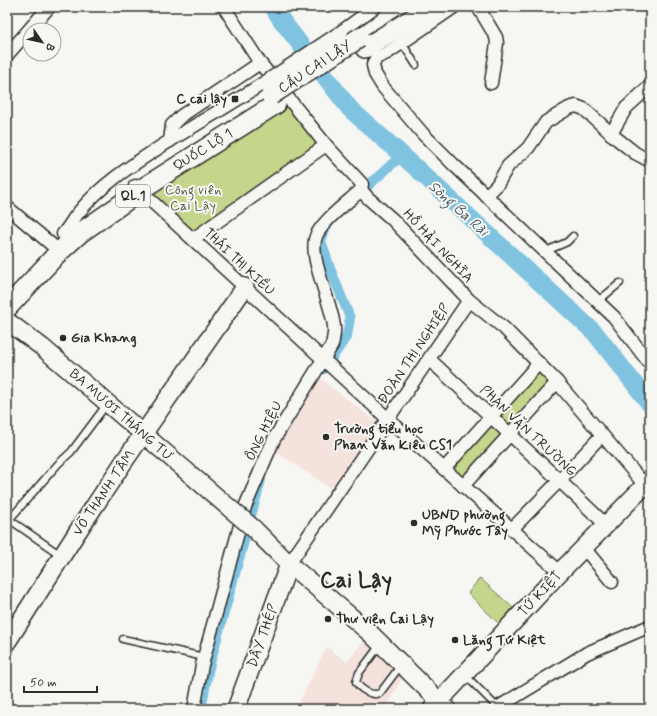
<svg xmlns="http://www.w3.org/2000/svg" width="657" height="716" font-family="Mynerve,sans-serif">
  <style>
    .built { fill: #f4e2dc }
    .green { fill: #c4d68b; stroke: #78805b }
    .lines { fill: none; stroke-linecap: round; stroke-linejoin: round }
    .canal { stroke: #7fc3e0; stroke-width: 10 }
    .river { stroke: #7fc3e0; stroke-width: 18 }
    .lane-casing { stroke: #2b2b2b; stroke-width: 9 }
    .street-casing { stroke: #2b2b2b; stroke-width: 15 }
    .secondary-casing { stroke: #2b2b2b; stroke-width: 20 }
    .primary-casing { stroke: #2b2b2b; stroke-width: 22 }
    .lane { stroke: #f6f6f2; stroke-width: 6 }
    .street { stroke: #f6f6f2; stroke-width: 12 }
    .secondary { stroke: #f6f6f2; stroke-width: 17 }
    .primary { stroke: #f6f6f2; stroke-width: 19 }
    .street-bridge-casing { stroke: #2b2b2b; stroke-width: 15; stroke-linecap: butt }
    .secondary-bridge-casing { stroke: #2b2b2b; stroke-width: 20; stroke-linecap: butt }
    .primary-bridge-casing { stroke: #2b2b2b; stroke-width: 22; stroke-linecap: butt }
    .street-bridge { stroke: #f6f6f2; stroke-width: 12 }
    .secondary-bridge { stroke: #f6f6f2; stroke-width: 17 }
    .primary-bridge { stroke: #f6f6f2; stroke-width: 19 }
    .poi-dot { fill: #2b2b2b; stroke: #f6f6f2; stroke-width: 1.5 }
    .labels { text-anchor: middle; dominant-baseline: central; stroke-width: 4; stroke-linejoin: round; paint-order: stroke }
    .shield { fill: #f6f6f2; stroke: #686867; stroke-width: 1 }
    .shield-label { font-size: 13px; font-weight: bold; fill: #2b2b2b }
    .street-label { font-size: 14px; fill: #2b2b2b; stroke: #f6f6f2 }
    .poi-label { font-size: 14px; font-weight: bold; fill: #2b2b2b; stroke: #f6f6f2; text-anchor: start }
    .park-label { font-size: 14px; fill: #515643; stroke: #f6f6f2 }
    .water-label { font-size: 15px; font-style: italic; fill: #445961; stroke: #f6f6f2 }
    .town-label { font-size: 22px; font-weight: bold; fill: #2b2b2b; stroke: #f6f6f2 }
  </style>
  <rect width="100%" height="100%" fill="#f6f6f2"/>
  <filter id="ink" filterUnits="userSpaceOnUse"><feTurbulence type="fractalNoise" baseFrequency=".025" numOctaves="2"/><feDisplacementMap in="SourceGraphic" scale="8" xChannelSelector="R" yChannelSelector="G"/><feConvolveMatrix kernelMatrix="1 2 1 2 8 2 1 2 1" color-interpolation-filters="sRGB"/></filter>
  <g filter="url(#ink)">
    <g class="built">
      <path d="M 313,373 L 383,427 L 338,493 L 270,448 Z"/>
      <path d="M 370,633 L 407,669 L 385,709 L 296,709 L 327,647 L 347,662 Z"/>
    </g>
    <g class="green">
      <path d="M 297,99 L 326,143 L 188,235 L 146,196 Z"/>
      <path d="M 539,363 L 557,382 L 463,486 L 444,469 Z"/>
      <path d="M 480,578 L 513,608 L 499,624 L 468,593 Z"/>
    </g>
    <g class="lines">
      <g class="canal">
        <path d="M 359,194 L 402,155"/>
        <path d="M 324,369 L 347,336 L 350,318 L 330,268 L 321,241 L 327,225 L 329,223"/>
        <path d="M 201,709 L 209,667 L 261,480"/>
      </g>
      <path class="river" d="M 273,7 L 280,18 L 350,109 L 402,155 L 595,333 L 650,404"/>
      <defs>
        <g id="lane">
          <path d="M 402,43 L 416,65"/>
          <path d="M 544,252 L 567,242 L 573,236"/>
          <path d="M 597,302 L 620,283"/>
          <path d="M 9,520 L 58,464 L 71,452 L 107,404"/>
          <path d="M 7,521 L 10,520 L 62,556"/>
          <path d="M 123,639 L 204,657"/>
          <path d="M 380,645 L 359,673 L 356,682 C 360,689 372,697 380,693 L 401,665"/>
          <path d="M 465,675 L 499,709"/>
        </g>
        <g id="street">
          <path d="M 224,7 L 260,63 L 326,145 L 362,184 L 361,190"/>
          <path d="M 454,7 L 387,53 L 376,58 L 373,65 L 375,74 L 383,87 L 423,134 L 453,164 L 614,317 L 650,364"/>
          <path d="M 478,7 L 496,37 L 497,43 L 491,83"/>
          <path d="M 342,31 L 375,7"/>
          <path d="M 7,55 L 49,7"/>
          <path d="M 611,134 L 626,108 L 650,86"/>
          <path d="M 170,141 L 172,125 L 181,116 L 260,63"/>
          <path d="M 135,186 L 388,419 L 560,572"/>
          <path d="M 361,190 L 368,198 L 392,219 L 469,300 L 504,328 L 557,382 L 649,490"/>
          <path d="M 486,196 L 497,185 L 508,166 L 528,148 L 546,122 L 569,108 L 576,106 L 584,109 L 616,138 L 635,153 L 650,161"/>
          <path d="M 7,207 L 52,245"/>
          <path d="M 63,234 C 69,227 73,219 79,212 C 100,186 129,167 157,149 C 193,126 230,105 265,82"/>
          <path d="M 193,239 L 326,145"/>
          <path d="M 429,359 C 488,414 548,469 606,525"/>
          <path d="M 444,469 L 539,363"/>
          <path d="M 463,486 L 557,382"/>
          <path d="M 512,529 L 560,480 L 602,435"/>
          <path d="M 584,548 L 612,582"/>
          <path d="M 289,564 L 469,300"/>
          <path d="M 497,708 L 587,653 L 650,626"/>
          <path d="M 194,709 L 202,665 L 245,507 L 274,439 L 332,345 C 333,339 335,333 334,327 C 332,302 306,254 317,234 C 327,217 347,203 361,190"/>
        </g>
        <g id="secondary">
          <path d="M 7,321 L 42,347 L 233,511"/>
          <path d="M 253,528 L 289,564 L 370,633 L 447,709"/>
          <path d="M 7,642 L 76,534 L 123,463 L 245,287"/>
          <path d="M 236,709 L 289,564"/>
          <path d="M 432,709 L 560,572 L 650,480"/>
        </g>
        <g id="primary">
          <path d="M 365,48 L 431,7"/>
          <path d="M 7,308 L 58,253 L 80,233 L 130,198 L 140,190 L 276,104"/>
        </g>
      </defs>
      <use href="#lane" class="lane-casing"/>
      <use href="#street" class="street-casing"/>
      <use href="#secondary" class="secondary-casing"/>
      <use href="#primary" class="primary-casing"/>
      <use href="#lane" class="lane"/>
      <use href="#street" class="street"/>
      <use href="#secondary" class="secondary"/>
      <use href="#primary" class="primary"/>
      <defs>
        <path id="street-bridge" d="M 265,82 L 342,31"/>
        <path id="secondary-bridge" d="M 233,511 L 253,528"/>
        <path id="primary-bridge" d="M 271,95 L 359,38"/>
      </defs>
      <use href="#street-bridge" class="street-bridge-casing"/>
      <use href="#secondary-bridge" class="secondary-bridge-casing"/>
      <use href="#primary-bridge" class="primary-bridge-casing"/>
      <use href="#street-bridge" class="street-bridge"/>
      <use href="#secondary-bridge" class="secondary-bridge"/>
      <use href="#primary-bridge" class="primary-bridge"/>
    </g>
  </g>
  <g class="poi-dot">
    <rect x="231" y="95" width="8" height="8" rx="2"/>
    <circle cx="63" cy="338" r="4"/>
    <circle cx="326" cy="437" r="4"/>
    <circle cx="414" cy="523" r="4"/>
    <circle cx="328" cy="619" r="4"/>
    <circle cx="455" cy="640" r="4"/>
  </g>
  <g class="labels">
    <rect class="shield" x="116" y="185" width="34" height="22" rx="3"/>
    <g class="shield-label">
      <text x="133" y="196">QL.1</text>
    </g>
    <g class="street-label">
      <text transform="translate(315 67) rotate(-33)">CẦU CAI LẬY</text>
      <text transform="translate(203 150) rotate(-32)">QUỐC LỘ 1</text>
      <text transform="translate(438 246) rotate(47)">HỒ HẢI NGHĨA</text>
      <text transform="translate(239 262) rotate(43)">THÁI THỊ KIỂU</text>
      <text transform="translate(414 354) rotate(-56)">ĐOÀN THỊ NGHIỆP</text>
      <text transform="translate(121 415) rotate(41)">BA MƯƠI THÁNG TƯ</text>
      <text transform="translate(264 431) rotate(-63)">ÔNG HIỆU</text>
      <text transform="translate(528 431) rotate(43)">PHAN VĂN TRƯỜNG</text>
      <text transform="translate(104 493) rotate(-56)">VÕ THANH TÂM</text>
      <text transform="translate(540 594) rotate(-47)">TỨ KIỆT</text>
      <text transform="translate(263 636) rotate(-70)">DÂY THÉP</text>
    </g>
    <g class="poi-label">
      <text x="227" y="99" text-anchor="end">C cai lậy</text>
      <text x="71" y="338">Gia Khang</text>
      <text x="334" y="429">Trường tiểu học<tspan x="334" dy="16">Phan Văn Kiêu CS1</tspan></text>
      <text x="422" y="515">UBND phường<tspan x="422" dy="16">Mỹ Phước Tây</tspan></text>
      <text x="336" y="619">Thư viện Cai Lậy</text>
      <text x="463" y="640">Lăng Tứ Kiệt</text>
    </g>
    <g class="park-label">
      <text x="193" y="190">Công viên<tspan x="193" dy="16">Cai Lậy</tspan></text>
    </g>
    <g class="water-label">
      <text transform="translate(458 209) rotate(42)">Sông Ba Rài</text>
    </g>
    <g class="town-label">
      <text x="356" y="581">Cai Lậy</text>
    </g>
  </g>
  <rect width="657" height="716" fill="none" stroke="#f6f6f2" stroke-width="24"/>
  <rect x="12" y="12" width="633" height="692" fill="none" stroke="#2b2b2b" stroke-width="1.5" filter="url(#ink)"/>
  <g transform="translate(42 42) rotate(124)"><circle r="19" fill="#f6f6f2" stroke="#a5a5a2"/>
  <path d="M0-3L7 15L0 10L-7 15Z" fill="#2b2b2b"/>
  <text y="-6" font-size="11" font-weight="bold" text-anchor="middle" fill="#2b2b2b">B</text>
  </g>
  <path d="M24 686v6h73v-6" fill="none" stroke="#2b2b2b" stroke-width="2"/>
  <text x="30" y="686" font-size="12" fill="#2b2b2b" stroke="#f6f6f2" stroke-width="3" paint-order="stroke">50 m</text>
</svg>
